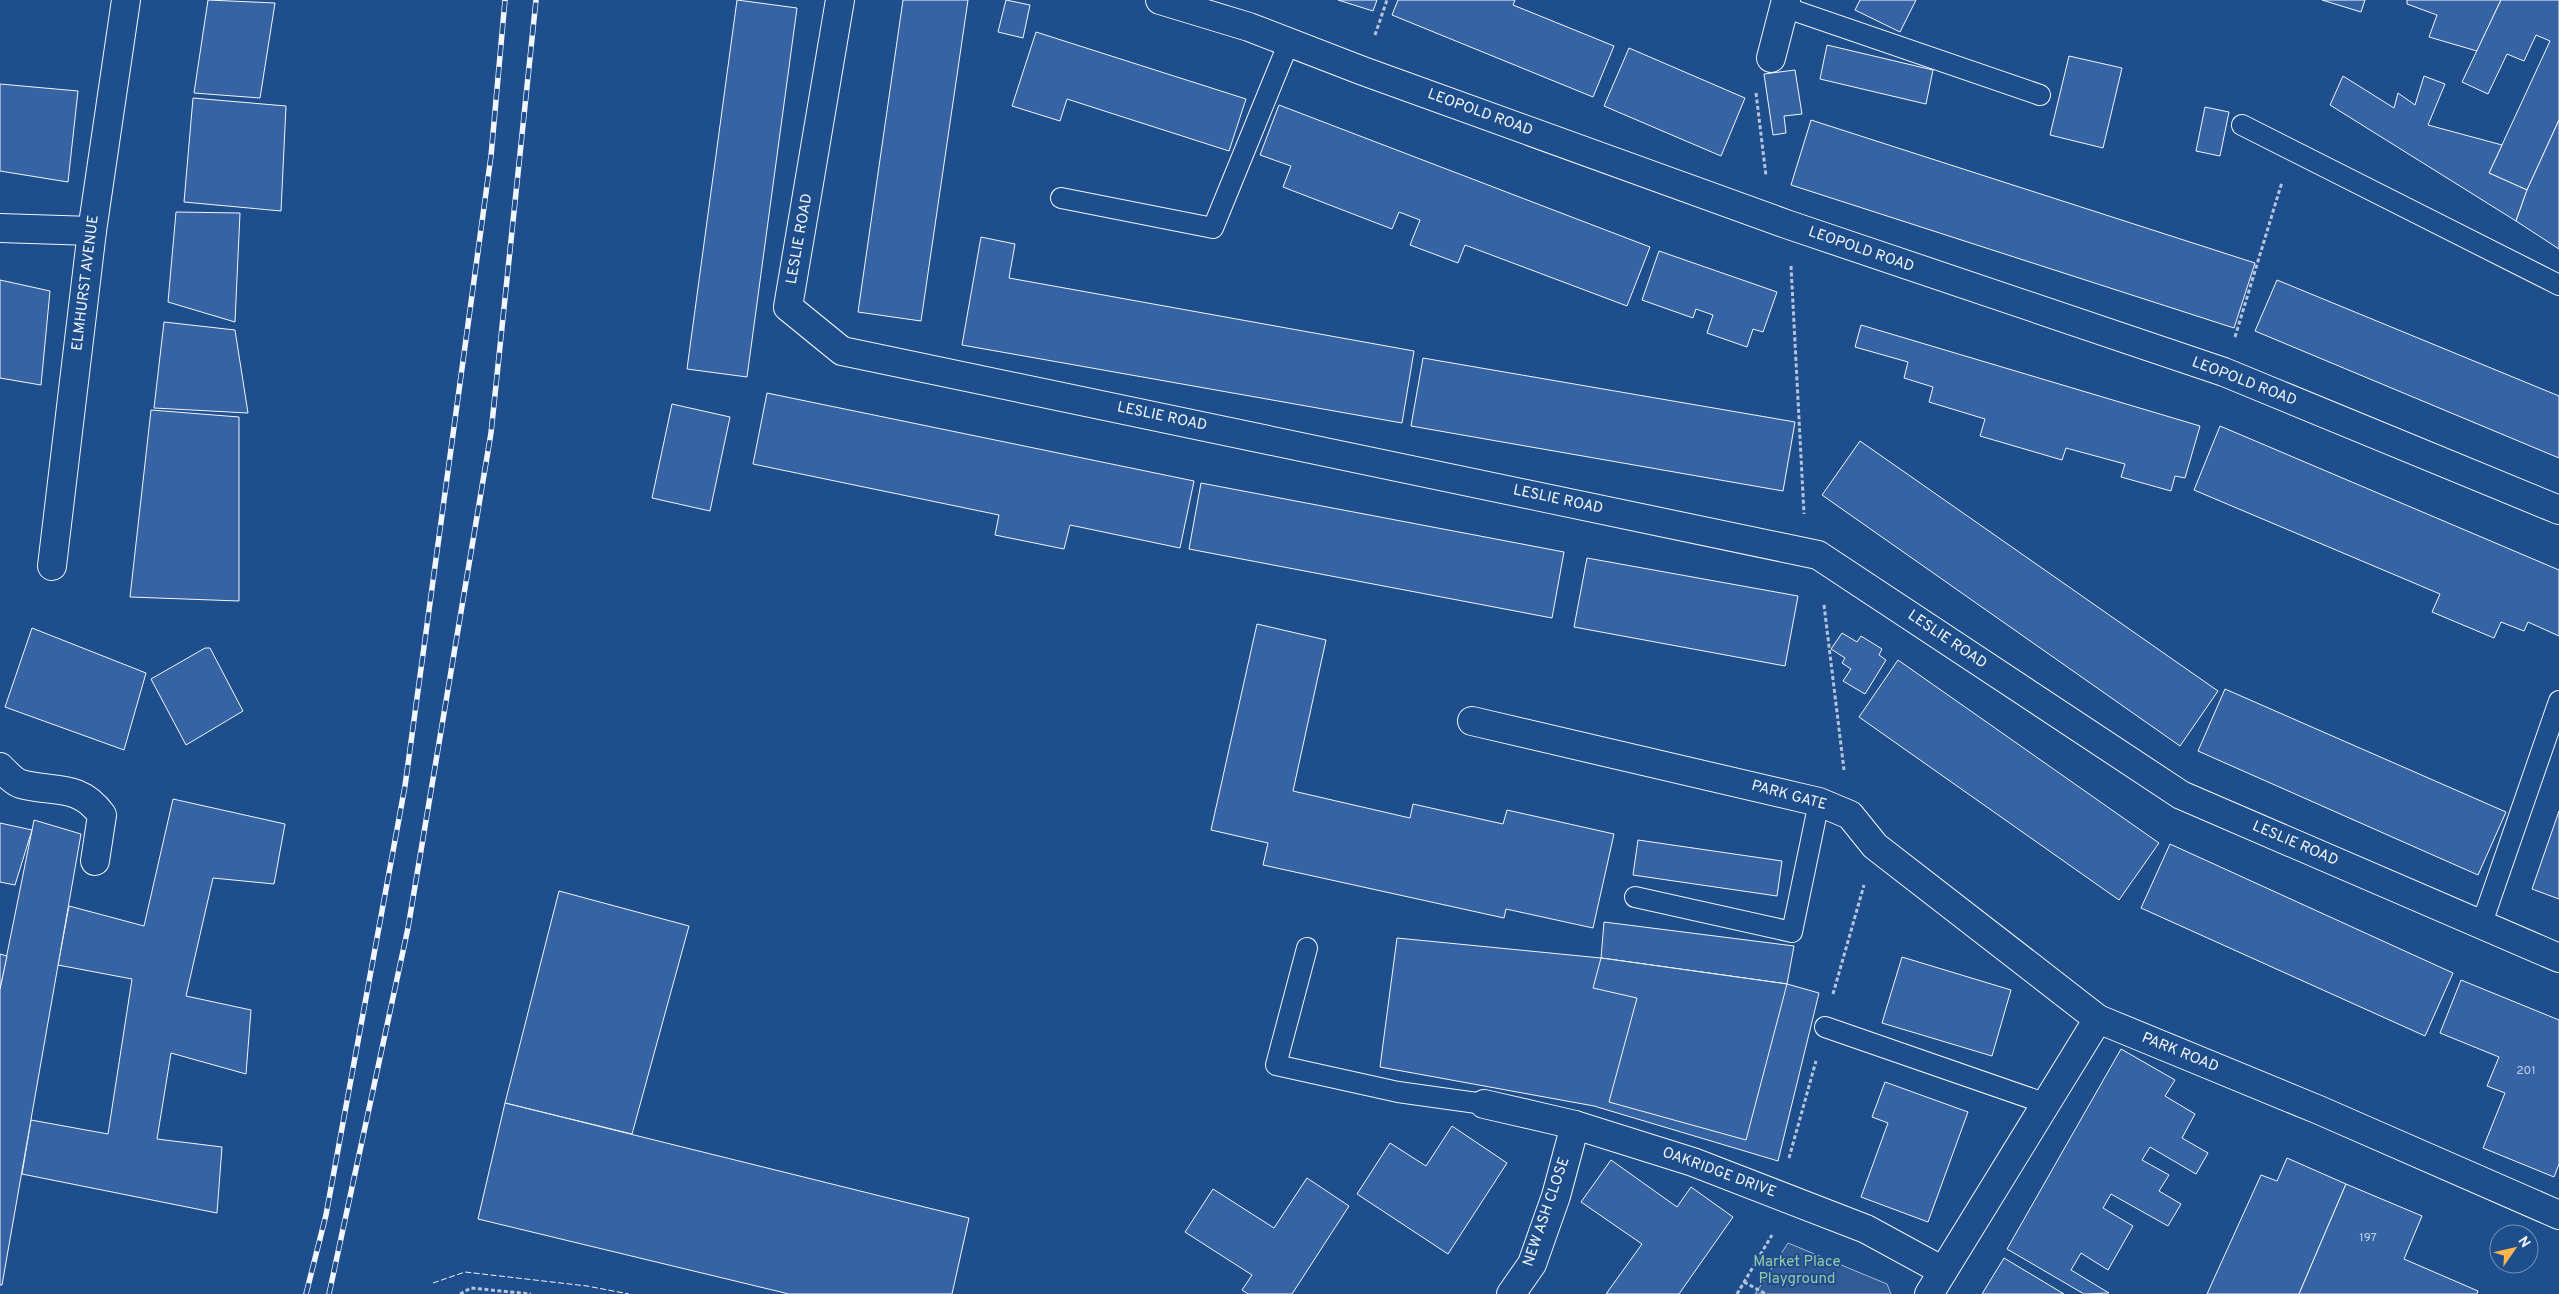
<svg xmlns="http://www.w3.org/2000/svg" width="2559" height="1294" font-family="Overpass,sans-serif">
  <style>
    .built { fill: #305b95; stroke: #a8bbd7 }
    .building { fill: #3563a3; stroke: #f2f6ff }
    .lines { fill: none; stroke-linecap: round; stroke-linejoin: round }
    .service-casing { stroke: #f2f6ff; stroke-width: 22 }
    .minor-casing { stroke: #f2f6ff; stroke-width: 30 }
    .path { stroke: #b3c4dc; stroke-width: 3; stroke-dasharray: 4 2.5; stroke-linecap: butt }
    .service { stroke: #1f4e8c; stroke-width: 20 }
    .minor { stroke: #1f4e8c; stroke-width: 28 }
    .rail-casing { stroke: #f2f6ff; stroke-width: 5.5 }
    .rail { stroke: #1f4e8c; stroke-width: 4; stroke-dasharray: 11; stroke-linecap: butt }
    .fence { stroke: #f2f6ff; stroke-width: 1; stroke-dasharray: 6 2.5; stroke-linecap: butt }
    .labels { text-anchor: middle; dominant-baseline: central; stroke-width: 4; stroke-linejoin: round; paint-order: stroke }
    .number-label { font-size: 12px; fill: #c3d1e8 }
    .street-label { font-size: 15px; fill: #f2f6ff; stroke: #1f4e8c }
    .park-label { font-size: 15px; fill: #97c8a6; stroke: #1f4e8c }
  </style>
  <rect width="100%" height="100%" fill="#1f4e8c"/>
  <path class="built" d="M 1788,1243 L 1887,1284 L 1891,1294 L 1755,1294 Z"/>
  <g class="building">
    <path d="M 208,0 L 275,3 L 260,98 L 194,93 Z"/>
    <path d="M 737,0 L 797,8 L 747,377 L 687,369 Z"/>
    <path d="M 903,0 L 968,0 L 921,321 L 858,312 Z"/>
    <path d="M 1006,0 L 1030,5 L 1023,38 L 998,32 Z"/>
    <path d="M 1338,0 L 1377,0 L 1373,11 Z"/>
    <path d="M 1398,0 L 1515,0 L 1513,5 L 1614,46 L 1593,97 L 1392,15 Z"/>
    <path d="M 1860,0 L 1916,0 L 1900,32 L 1855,10 Z"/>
    <path d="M 2322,0 L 2365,0 L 2361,12 Z"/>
    <path d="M 2407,0 L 2501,0 L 2477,51 L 2429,37 L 2437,15 L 2407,4 Z"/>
    <path d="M 2501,0 L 2559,0 L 2559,120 L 2527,190 L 2489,173 L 2550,41 L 2536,35 L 2524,61 L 2507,54 L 2488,94 L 2462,82 Z"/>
    <path d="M 1036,32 L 1246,99 L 1229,151 L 1067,99 L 1060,121 L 1012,106 Z"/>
    <path d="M 1827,45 L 1933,70 L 1926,104 L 1820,79 Z"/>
    <path d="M 1629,48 L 1745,98 L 1721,156 L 1604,106 Z"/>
    <path d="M 2069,56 L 2122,68 L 2103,148 L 2050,135 Z"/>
    <path d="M 1795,70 L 1802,114 L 1784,116 L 1786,133 L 1773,135 L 1764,74 Z"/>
    <path d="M 2343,76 L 2394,108 L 2398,93 L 2415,105 L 2424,76 L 2445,84 L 2428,125 L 2502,145 L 2489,173 L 2527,190 L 2516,221 L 2330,105 Z"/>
    <path d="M 0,84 L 78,91 L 68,182 L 0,171 Z"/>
    <path d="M 193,98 L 286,106 L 281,211 L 184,202 Z"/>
    <path d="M 1279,105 L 1650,247 L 1627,306 L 1465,245 L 1458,263 L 1410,245 L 1420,220 L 1399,212 L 1392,229 L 1283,187 L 1291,166 L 1260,155 Z"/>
    <path d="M 2205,107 L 2229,112 L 2220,156 L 2196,151 Z"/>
    <path d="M 1811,120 L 2255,263 L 2234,328 L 1791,185 Z"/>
    <path d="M 2559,120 L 2559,249 L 2516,221 L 2527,190 Z"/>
    <path d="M 176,212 L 240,213 L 235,322 L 168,302 Z"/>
    <path d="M 981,237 L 1015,244 L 1009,278 L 1414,351 L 1402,423 L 962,345 Z"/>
    <path d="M 1659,251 L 1777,292 L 1763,332 L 1753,329 L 1747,347 L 1707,333 L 1713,315 L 1696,309 L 1693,318 L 1642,300 Z"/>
    <path d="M 0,280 L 50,291 L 41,385 L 0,378 Z"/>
    <path d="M 2277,280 L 2559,396 L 2559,458 L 2255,331 Z"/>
    <path d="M 164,322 L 235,330 L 248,413 L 154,408 Z"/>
    <path d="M 1861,325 L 2200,426 L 2185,478 L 2175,476 L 2171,491 L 2121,477 L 2125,464 L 2066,448 L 2062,460 L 1980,436 L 1985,419 L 1929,402 L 1933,387 L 1904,378 L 1908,362 L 1855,347 Z"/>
    <path d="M 1423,358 L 1795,422 L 1783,491 L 1411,426 Z"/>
    <path d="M 767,393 L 1194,481 L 1180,548 L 1070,525 L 1064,549 L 995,535 L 999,515 L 753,464 Z"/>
    <path d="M 672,404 L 730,417 L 710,511 L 652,498 Z"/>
    <path d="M 151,410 L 239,417 L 239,601 L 130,597 Z"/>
    <path d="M 2220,426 L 2559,570 L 2559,636 L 2528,622 L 2524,631 L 2501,622 L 2494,638 L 2432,612 L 2440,594 L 2194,490 Z"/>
    <path d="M 1860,441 L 2218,691 L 2180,746 L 1822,495 Z"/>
    <path d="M 1201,483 L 1564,552 L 1552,618 L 1189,549 Z"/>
    <path d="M 1587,558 L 1798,596 L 1785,666 L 1574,627 Z"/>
    <path d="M 1257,624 L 1326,640 L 1293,791 L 1410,818 L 1413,804 L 1503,824 L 1507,810 L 1614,834 L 1593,928 L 1506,909 L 1504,918 L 1263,865 L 1268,843 L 1211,830 Z"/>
    <path d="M 32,628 L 146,673 L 124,750 L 5,707 Z"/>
    <path d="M 1842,633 L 1857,642 L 1861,636 L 1882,649 L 1879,655 L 1886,660 L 1865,694 L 1843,681 L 1851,669 L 1842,663 L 1845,658 L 1831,649 Z"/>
    <path d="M 205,648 L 210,648 L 243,711 L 186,745 L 151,679 Z"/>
    <path d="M 1898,660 L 2159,843 L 2119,900 L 1859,717 Z"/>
    <path d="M 2225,689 L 2506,812 L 2478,875 L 2198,751 Z"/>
    <path d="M 173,799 L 285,824 L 274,884 L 213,878 L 186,996 L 251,1010 L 246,1074 L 171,1053 L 157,1139 L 222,1147 L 217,1213 L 22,1174 L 31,1120 L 108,1134 L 132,979 L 58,965 L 69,906 L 144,926 Z"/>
    <path d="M 2559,811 L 2559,899 L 2532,889 Z"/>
    <path d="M 34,820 L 81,834 L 2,1285 L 0,1285 L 0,989 Z"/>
    <path d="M 0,823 L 32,830 L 15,885 L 0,882 Z"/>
    <path d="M 1638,840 L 1782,861 L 1777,896 L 1633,875 Z"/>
    <path d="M 2170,844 L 2453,973 L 2425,1036 L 2141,908 Z"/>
    <path d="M 559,891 L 689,926 L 632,1134 L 505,1103 Z"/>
    <path d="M 1604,922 L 1794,946 L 1787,984 L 1601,958 Z"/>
    <path d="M 1397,938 L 1601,958 L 1787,984 L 1819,993 L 1778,1161 L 1594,1106 L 1380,1067 Z"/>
    <path d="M 0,954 L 7,956 L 0,989 Z"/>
    <path d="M 1902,957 L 2011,990 L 1992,1056 L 1882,1023 Z"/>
    <path d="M 1601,958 L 1787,984 L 1746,1140 L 1609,1102 L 1637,998 L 1593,988 Z"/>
    <path d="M 2461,980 L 2559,1020 L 2559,1164 L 2554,1177 L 2483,1148 L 2505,1093 L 2487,1086 L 2499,1057 L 2440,1033 Z"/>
    <path d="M 2121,1049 L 2175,1080 L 2165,1096 L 2195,1114 L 2182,1138 L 2208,1153 L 2196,1174 L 2150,1147 L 2142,1160 L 2169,1175 L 2159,1191 L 2181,1204 L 2168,1226 L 2111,1194 L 2103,1208 L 2133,1226 L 2108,1270 L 2081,1253 L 2071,1270 L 2109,1293 L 2084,1294 L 2007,1249 Z"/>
    <path d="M 1885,1082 L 1968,1112 L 1928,1222 L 1861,1197 L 1888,1123 L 1872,1117 Z"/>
    <path d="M 505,1103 L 969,1218 L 952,1294 L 789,1294 L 478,1219 Z"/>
    <path d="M 1452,1126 L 1507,1163 L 1448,1254 L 1357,1194 L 1390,1143 L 1426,1166 Z"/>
    <path d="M 2287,1158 L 2346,1184 L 2299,1294 L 2207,1294 L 2261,1175 L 2277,1181 Z"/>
    <path d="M 1611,1160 L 1677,1207 L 1691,1187 L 1733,1217 L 1679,1294 L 1606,1294 L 1642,1244 L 1581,1202 Z"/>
    <path d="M 1307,1178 L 1349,1206 L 1292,1294 L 1248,1294 L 1242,1290 L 1252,1275 L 1185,1232 L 1213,1189 L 1274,1228 Z"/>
    <path d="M 2346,1184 L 2422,1216 L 2404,1259 L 2478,1291 L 2477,1294 L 2299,1294 Z"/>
    <path d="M 2004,1258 L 2064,1294 L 1982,1294 Z"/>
  </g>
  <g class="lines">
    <defs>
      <g id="service">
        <path d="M 1784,7 L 2040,95"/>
        <path d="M 2242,125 L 2559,285"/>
        <path d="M 1061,198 L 1213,228 L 1289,42"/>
        <path d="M 1635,897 L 1792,932 L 1819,802"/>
        <path d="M 2482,923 L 2559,701"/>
        <path d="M 1307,948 L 1276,1065 L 1398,1092 L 1484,1104"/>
        <path d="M 1825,1027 L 2047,1104"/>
      </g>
      <g id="minor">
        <path d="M 840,0 L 788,307 L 842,351 L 1818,555 L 2181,795 L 2559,958"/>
        <path d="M 1160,0 L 1249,27 L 1363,71 L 1789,225 L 2224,372 L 2559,510"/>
        <path d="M 1771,58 L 1786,0"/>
        <path d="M 0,228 L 92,231"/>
        <path d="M 52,566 L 92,231 L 126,0"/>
        <path d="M 1472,721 L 1819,802 L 1850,815 L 1875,846 L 2098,1019"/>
        <path d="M 0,767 C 6,773 14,782 21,784 C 54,793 79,783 102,815 L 95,861"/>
        <path d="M 1484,1104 L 1575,1125 L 1693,1162 L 1866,1229 L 1943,1271"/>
        <path d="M 1511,1294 L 1532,1264 L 1556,1196 L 1575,1125"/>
        <path d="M 1929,1294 L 2098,1019 L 2319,1110 L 2559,1215"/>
      </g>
    </defs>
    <use href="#service" class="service-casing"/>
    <use href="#minor" class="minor-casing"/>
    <g class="path">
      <path d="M 1375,35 L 1387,0"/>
      <path d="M 1756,93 L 1766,176"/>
      <path d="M 1791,266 L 1804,514"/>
      <path d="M 2235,337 L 2282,182"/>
      <path d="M 1824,605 L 1844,770"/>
      <path d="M 1833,994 L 1864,885"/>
      <path d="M 1789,1158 L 1816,1061"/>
      <path d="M 1744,1282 L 1766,1294"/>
      <path d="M 460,1294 L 471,1288 L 531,1294"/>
      <path d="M 1737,1294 L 1772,1235"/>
    </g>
    <use href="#service" class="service"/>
    <use href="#minor" class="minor"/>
    <defs>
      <g id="rail">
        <path d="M 306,1294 L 326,1215 L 405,786 L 491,156 L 505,0"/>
        <path d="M 329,1294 L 408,928 L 491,433 L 536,0"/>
      </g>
    </defs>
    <use href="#rail" class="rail-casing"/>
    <use href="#rail" class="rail"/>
    <path class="fence" d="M 433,1283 L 465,1272 L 587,1286 L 629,1294"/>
  </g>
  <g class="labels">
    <g class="number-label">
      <text x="2526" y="1071">201</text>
      <text x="2368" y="1238">197</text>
    </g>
    <g class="street-label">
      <text transform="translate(1480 113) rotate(20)">LEOPOLD ROAD</text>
      <text transform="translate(800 239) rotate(-80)">LESLIE ROAD</text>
      <text transform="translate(1861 250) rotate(19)">LEOPOLD ROAD</text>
      <text transform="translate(86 283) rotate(-83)">ELMHURST AVENUE</text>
      <text transform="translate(2244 382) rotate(21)">LEOPOLD ROAD</text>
      <text transform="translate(1162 417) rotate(12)">LESLIE ROAD</text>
      <text transform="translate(1558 500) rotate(12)">LESLIE ROAD</text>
      <text transform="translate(1947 640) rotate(34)">LESLIE ROAD</text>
      <text transform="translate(1789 796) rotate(15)">PARK GATE</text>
      <text transform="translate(2295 844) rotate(23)">LESLIE ROAD</text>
      <text transform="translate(2180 1053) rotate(22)">PARK ROAD</text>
      <text transform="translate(1719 1173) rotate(20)">OAKRIDGE DRIVE</text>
      <text transform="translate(1547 1212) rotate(-71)">NEW ASH CLOSE</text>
    </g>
    <g class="park-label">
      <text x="1797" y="1262">Market Place<tspan x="1797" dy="17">Playground</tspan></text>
    </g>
  </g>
  <g transform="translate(2514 1249) rotate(56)"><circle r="24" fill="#1f4e8c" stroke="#7391ba"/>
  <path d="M0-4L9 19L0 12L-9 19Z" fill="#ffb74d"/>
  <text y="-8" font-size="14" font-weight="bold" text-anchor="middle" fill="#f2f6ff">N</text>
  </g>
</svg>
